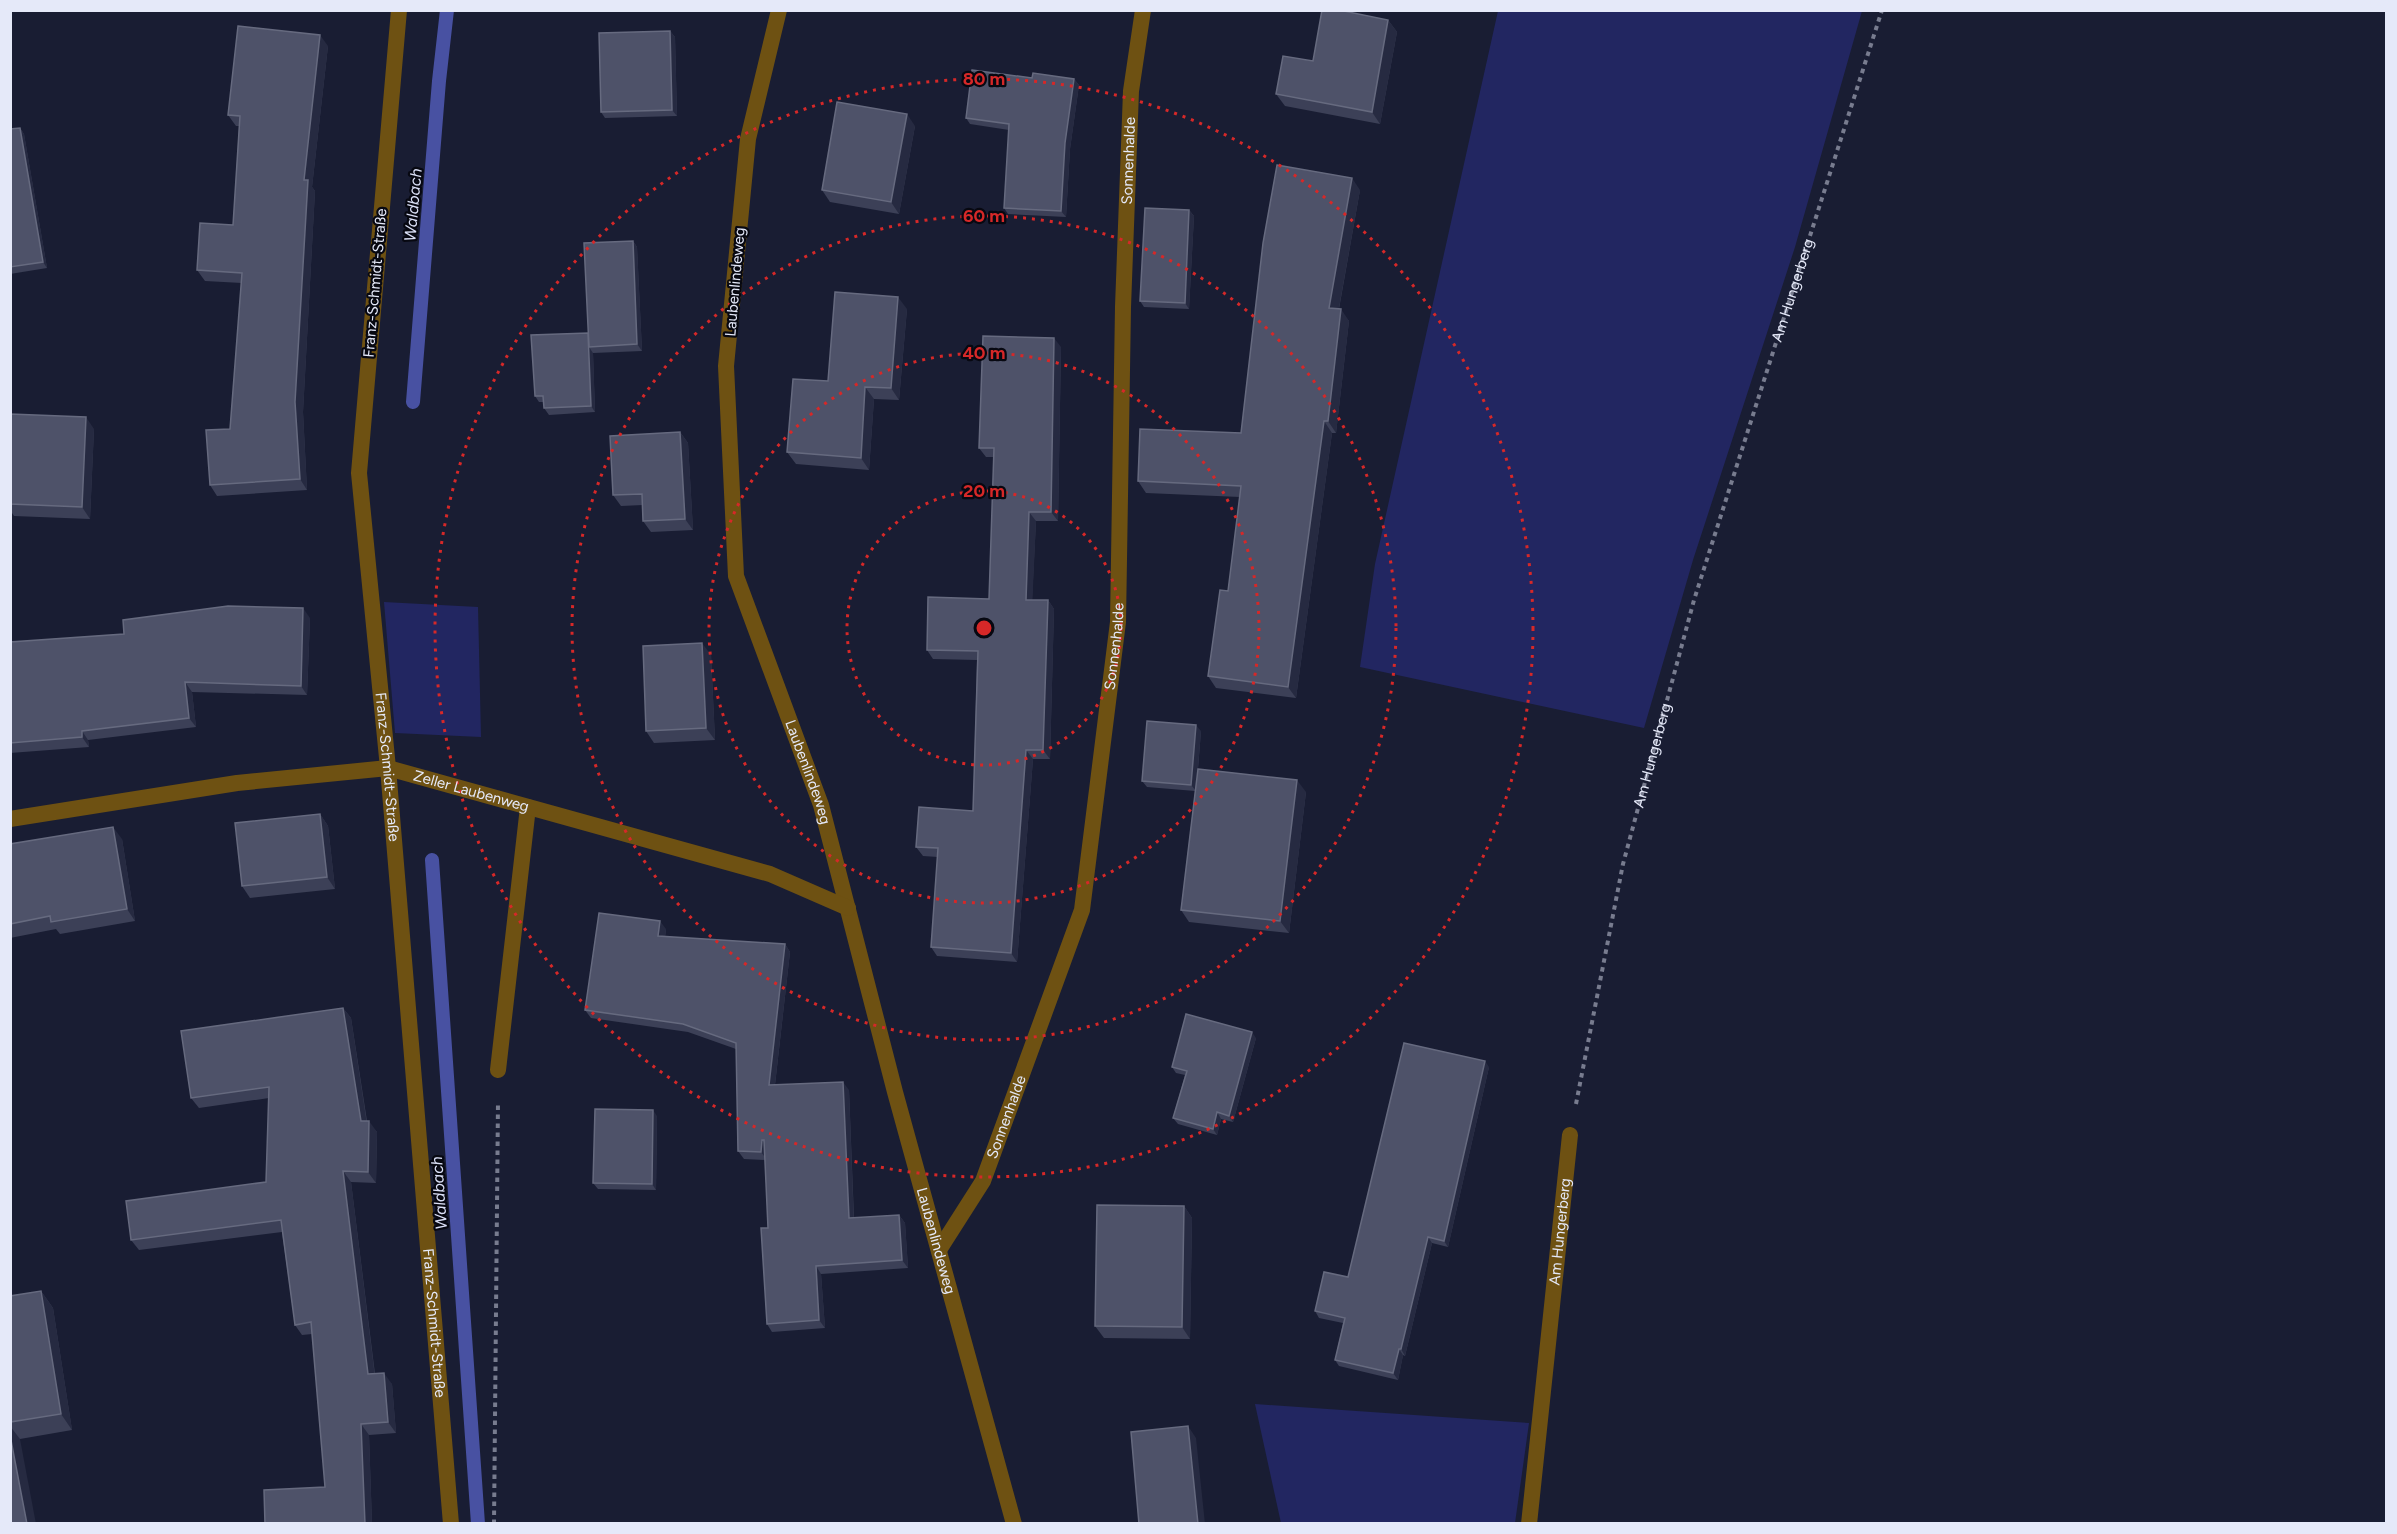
<svg xmlns="http://www.w3.org/2000/svg" width="2397" height="1534" font-family="Figtree,sans-serif">
  <style>
    .green { fill: #222661 }
    .lines { fill: none; stroke-linecap: round; stroke-linejoin: round }
    .stream { stroke: #4851a2; stroke-width: 14 }
    .path { stroke: #787c8f; stroke-width: 4; stroke-dasharray: 4.5 4.5; stroke-linecap: butt }
    .service { stroke: #6e5112; stroke-width: 16 }
    .minor { stroke: #6e5112; stroke-width: 16 }
    .wall { fill: #3c4057 }
    .shaded-wall { fill: #262a41 }
    .building { fill: #4e5269; stroke: #666a7f; stroke-width: 1.5 }
    .ring { fill: none; stroke: #d62828; stroke-width: 3; stroke-dasharray: 3 6 }
    .labels { text-anchor: middle; dominant-baseline: central; stroke-width: 4.5; stroke-linejoin: round; paint-order: stroke }
    .street-label { font-size: 15px; fill: #e5e9f9; stroke: #070811 }
    .water-label { font-size: 16px; font-style: italic; fill: #dce1f8; stroke: #070811 }
    .centre { fill: #d62828; stroke: #070811; stroke-width: 3 }
    .ring-label { font-size: 18px; text-anchor: middle; font-weight: bold; fill: #d62828; stroke: #070811; stroke-width: 4.5; stroke-linejoin: round; paint-order: stroke }
  </style>
  <rect width="100%" height="100%" fill="#191d33"/>
  <g class="green">
    <path d="M 1498,11 L 1862,11 L 1795,247 L 1693,560 L 1644,728 L 1360,667 L 1375,564 Z"/>
    <path d="M 384,602 L 478,607 L 481,737 L 395,733 Z"/>
    <path d="M 1255,1404 L 1529,1423 L 1515,1523 L 1281,1523 Z"/>
  </g>
  <g class="lines">
    <g class="stream">
      <path d="M 413,402 L 439,81 L 447,10"/>
      <path d="M 432,860 L 478,1524"/>
    </g>
    <g class="path">
      <path id="s1" d="M 1576,1104 L 1623,864 L 1694,600 L 1882,10"/>
      <path d="M 494,1524 L 498,1101"/>
    </g>
    <path class="service" d="M 498,1070 L 528,807"/>
    <g class="minor">
      <path id="s2" d="M 399,10 L 359,473 L 388,768 L 451,1524"/>
      <path id="s3" d="M 779,10 L 748,139 L 726,366 L 736,576 L 821,805 L 895,1092 L 1014,1524"/>
      <path id="s4" d="M 10,819 L 237,783 L 388,768 L 770,874 L 848,908"/>
      <path id="s5" d="M 939,1250 L 983,1181 L 1082,910 L 1118,622 L 1123,307 L 1131,91 L 1143,10"/>
      <path id="s6" d="M 1529,1524 L 1570,1135"/>
    </g>
  </g>
  <g class="wall">
    <path d="M 1388,20 L 1397,32 L 1380,124 L 1285,106 L 1276,94 L 1313,61 Z"/>
    <path d="M 670,31 L 675,37 L 677,116 L 605,118 L 601,112 Z"/>
    <path d="M 328,46 L 312,187 L 315,191 L 303,412 L 307,490 L 217,496 L 210,485 L 230,429 L 242,283 L 205,281 L 197,270 L 233,225 L 239,126 L 236,126 L 228,115 Z"/>
    <path d="M 1032,78 L 1074,79 L 1079,85 L 1070,149 L 1066,217 L 1008,214 L 1004,208 L 1009,130 L 970,124 L 966,118 Z"/>
    <path d="M 915,126 L 899,214 L 830,202 L 822,190 Z"/>
    <path d="M 20,128 L 24,134 L 47,268 L 10,274 L 10,129 Z"/>
    <path d="M 1360,190 L 1339,309 L 1349,321 L 1336,433 L 1332,433 L 1296,698 L 1216,688 L 1208,676 L 1228,591 L 1240,497 L 1146,493 L 1138,481 L 1241,433 Z"/>
    <path d="M 1189,210 L 1194,216 L 1189,309 L 1144,307 L 1140,301 Z"/>
    <path d="M 633,241 L 637,247 L 642,351 L 593,353 L 595,412 L 549,415 L 544,408 L 544,402 L 539,402 L 535,396 L 588,333 Z"/>
    <path d="M 907,309 L 899,400 L 874,399 L 869,470 L 796,464 L 787,452 L 828,381 Z"/>
    <path d="M 1061,347 L 1058,521 L 1036,521 L 1032,600 L 1048,600 L 1054,609 L 1050,759 L 1033,759 L 1017,962 L 937,956 L 931,947 L 938,857 L 923,856 L 916,847 L 973,811 L 977,660 L 933,659 L 927,650 L 989,599 L 994,457 L 986,457 L 979,448 Z"/>
    <path d="M 10,414 L 94,429 L 90,519 L 14,516 L 10,510 Z"/>
    <path d="M 680,432 L 688,443 L 693,530 L 651,532 L 643,521 L 643,505 L 621,506 L 613,495 Z"/>
    <path d="M 310,618 L 307,695 L 192,692 L 196,727 L 88,740 L 89,747 L 10,753 L 10,642 L 124,634 Z"/>
    <path d="M 711,655 L 715,740 L 654,743 L 646,731 Z"/>
    <path d="M 1201,731 L 1198,769 L 1306,792 L 1289,933 L 1189,922 L 1181,910 L 1195,791 L 1147,787 L 1142,781 Z"/>
    <path d="M 320,814 L 328,826 L 335,889 L 250,898 L 242,886 Z"/>
    <path d="M 122,839 L 135,921 L 60,934 L 56,929 L 10,938 L 10,844 Z"/>
    <path d="M 666,929 L 665,937 L 785,944 L 790,952 L 775,1085 L 849,1090 L 854,1218 L 899,1215 L 905,1223 L 908,1268 L 821,1274 L 825,1328 L 772,1332 L 767,1324 L 768,1228 L 765,1160 L 744,1159 L 738,1151 L 736,1049 L 688,1032 L 591,1018 L 585,1010 Z"/>
    <path d="M 343,1008 L 351,1018 L 367,1121 L 377,1132 L 376,1183 L 351,1182 L 375,1374 L 392,1384 L 396,1433 L 369,1435 L 372,1524 L 265,1524 L 325,1487 L 312,1334 L 302,1335 L 295,1325 L 282,1232 L 139,1250 L 131,1240 L 266,1182 L 269,1098 L 199,1108 L 191,1098 Z"/>
    <path d="M 1256,1038 L 1233,1122 L 1221,1119 L 1217,1135 L 1178,1124 L 1173,1118 L 1185,1075 L 1176,1073 L 1172,1067 Z"/>
    <path d="M 1489,1067 L 1448,1247 L 1432,1243 L 1405,1356 L 1403,1355 L 1398,1380 L 1339,1366 L 1335,1360 L 1343,1323 L 1319,1318 L 1315,1311 L 1348,1277 Z"/>
    <path d="M 657,1116 L 656,1190 L 598,1189 L 593,1183 Z"/>
    <path d="M 1184,1206 L 1192,1218 L 1190,1339 L 1104,1338 L 1095,1326 Z"/>
    <path d="M 41,1291 L 53,1308 L 72,1430 L 20,1439 L 10,1524 L 10,1296 Z"/>
  </g>
  <g class="shaded-wall">
    <path d="M 1388,20 L 1397,32 L 1380,124 L 1372,112 Z"/>
    <path d="M 670,31 L 675,37 L 677,116 L 672,110 Z"/>
    <path d="M 320,35 L 328,46 L 312,187 L 315,191 L 303,412 L 307,490 L 300,479 L 295,402 L 304,180 Z"/>
    <path d="M 1074,79 L 1079,85 L 1070,149 L 1066,217 L 1061,211 L 1065,143 Z"/>
    <path d="M 907,114 L 915,126 L 899,214 L 891,202 Z"/>
    <path d="M 20,128 L 24,134 L 47,268 L 43,262 Z"/>
    <path d="M 1352,178 L 1360,190 L 1337,319 L 1329,308 Z"/>
    <path d="M 1189,210 L 1194,216 L 1189,309 L 1185,303 Z"/>
    <path d="M 633,241 L 637,247 L 642,351 L 637,344 Z"/>
    <path d="M 898,297 L 907,309 L 899,400 L 891,388 Z"/>
    <path d="M 1341,309 L 1349,321 L 1336,433 L 1328,421 Z"/>
    <path d="M 588,333 L 589,347 L 593,353 L 595,412 L 591,406 Z"/>
    <path d="M 1054,338 L 1061,347 L 1058,521 L 1051,512 Z"/>
    <path d="M 865,387 L 874,399 L 869,470 L 861,458 Z"/>
    <path d="M 86,417 L 94,429 L 90,519 L 82,507 Z"/>
    <path d="M 1324,421 L 1332,433 L 1296,698 L 1288,687 Z"/>
    <path d="M 680,432 L 688,443 L 693,530 L 685,519 Z"/>
    <path d="M 1029,512 L 1036,521 L 1032,609 L 1026,600 Z"/>
    <path d="M 1048,600 L 1054,609 L 1050,759 L 1043,750 Z"/>
    <path d="M 303,608 L 310,618 L 307,695 L 301,686 Z"/>
    <path d="M 702,643 L 711,655 L 715,740 L 706,728 Z"/>
    <path d="M 185,682 L 192,692 L 196,727 L 189,718 Z"/>
    <path d="M 1196,725 L 1201,731 L 1196,791 L 1191,785 Z"/>
    <path d="M 82,731 L 88,740 L 89,747 L 82,737 Z"/>
    <path d="M 1026,750 L 1033,759 L 1017,962 L 1011,953 Z"/>
    <path d="M 1297,780 L 1306,792 L 1289,933 L 1280,921 Z"/>
    <path d="M 320,814 L 328,826 L 335,889 L 327,877 Z"/>
    <path d="M 113,827 L 122,839 L 135,921 L 127,909 Z"/>
    <path d="M 660,921 L 666,929 L 664,944 L 658,936 Z"/>
    <path d="M 785,944 L 790,952 L 774,1093 L 769,1085 Z"/>
    <path d="M 343,1008 L 351,1018 L 368,1131 L 361,1121 Z"/>
    <path d="M 1252,1032 L 1256,1038 L 1233,1122 L 1229,1116 Z"/>
    <path d="M 1485,1061 L 1489,1067 L 1448,1247 L 1444,1241 Z"/>
    <path d="M 843,1082 L 849,1090 L 854,1226 L 849,1218 Z"/>
    <path d="M 653,1110 L 657,1116 L 656,1190 L 652,1184 Z"/>
    <path d="M 1217,1112 L 1221,1119 L 1217,1135 L 1213,1129 Z"/>
    <path d="M 369,1121 L 377,1132 L 376,1183 L 368,1172 Z"/>
    <path d="M 762,1140 L 768,1148 L 767,1160 L 761,1152 Z"/>
    <path d="M 343,1171 L 351,1182 L 376,1385 L 368,1374 Z"/>
    <path d="M 1184,1206 L 1192,1218 L 1190,1339 L 1182,1327 Z"/>
    <path d="M 899,1215 L 905,1223 L 908,1268 L 902,1260 Z"/>
    <path d="M 1428,1237 L 1432,1243 L 1405,1356 L 1401,1349 Z"/>
    <path d="M 816,1266 L 821,1274 L 825,1328 L 819,1320 Z"/>
    <path d="M 41,1291 L 53,1308 L 72,1430 L 61,1414 Z"/>
    <path d="M 1399,1349 L 1403,1355 L 1398,1380 L 1393,1373 Z"/>
    <path d="M 384,1373 L 392,1384 L 396,1433 L 388,1422 Z"/>
    <path d="M 361,1424 L 369,1435 L 372,1524 L 365,1524 Z"/>
    <path d="M 10,1426 L 20,1439 L 36,1524 L 27,1524 L 10,1435 Z"/>
    <path d="M 1188,1426 L 1196,1438 L 1205,1524 L 1198,1524 Z"/>
  </g>
  <g class="building">
    <path d="M 1322,10 L 1339,10 L 1388,20 L 1372,112 L 1276,94 L 1283,56 L 1313,61 Z"/>
    <path d="M 238,26 L 320,35 L 304,180 L 308,180 L 295,402 L 300,479 L 210,485 L 206,430 L 230,429 L 242,273 L 197,270 L 200,223 L 233,225 L 240,116 L 228,115 Z"/>
    <path d="M 670,31 L 672,110 L 601,112 L 599,33 Z"/>
    <path d="M 972,70 L 1032,78 L 1033,73 L 1074,79 L 1065,143 L 1061,211 L 1004,208 L 1009,124 L 966,118 Z"/>
    <path d="M 837,102 L 907,114 L 891,202 L 822,190 Z"/>
    <path d="M 20,128 L 43,262 L 10,267 L 10,129 Z"/>
    <path d="M 1277,165 L 1352,178 L 1329,308 L 1341,309 L 1328,421 L 1324,421 L 1288,687 L 1208,676 L 1220,590 L 1228,591 L 1241,486 L 1138,481 L 1140,429 L 1241,433 L 1263,243 Z"/>
    <path d="M 1145,208 L 1189,210 L 1185,303 L 1140,301 Z"/>
    <path d="M 633,241 L 637,344 L 589,347 L 584,243 Z"/>
    <path d="M 835,292 L 898,297 L 891,388 L 865,387 L 861,458 L 787,452 L 793,379 L 828,381 Z"/>
    <path d="M 588,333 L 591,406 L 544,408 L 543,396 L 535,396 L 531,335 Z"/>
    <path d="M 983,336 L 1054,338 L 1051,512 L 1029,512 L 1026,600 L 1048,600 L 1043,750 L 1026,750 L 1011,953 L 931,947 L 938,848 L 916,847 L 919,807 L 973,811 L 978,651 L 927,650 L 928,597 L 989,599 L 994,448 L 979,448 Z"/>
    <path d="M 10,414 L 86,417 L 82,507 L 10,504 Z"/>
    <path d="M 680,432 L 685,519 L 643,521 L 642,494 L 613,495 L 610,436 Z"/>
    <path d="M 228,606 L 303,608 L 301,686 L 185,682 L 189,718 L 82,731 L 82,737 L 10,743 L 10,642 L 124,634 L 123,620 Z"/>
    <path d="M 702,643 L 706,728 L 646,731 L 643,646 Z"/>
    <path d="M 1147,721 L 1196,725 L 1191,785 L 1142,781 Z"/>
    <path d="M 1198,769 L 1297,780 L 1280,921 L 1181,910 Z"/>
    <path d="M 320,814 L 327,877 L 242,886 L 235,823 Z"/>
    <path d="M 113,827 L 127,909 L 51,922 L 50,916 L 10,924 L 10,844 Z"/>
    <path d="M 599,913 L 660,921 L 658,936 L 785,944 L 769,1085 L 843,1082 L 849,1218 L 899,1215 L 902,1260 L 816,1266 L 819,1320 L 767,1324 L 761,1228 L 768,1228 L 764,1140 L 762,1140 L 761,1152 L 738,1151 L 736,1043 L 683,1024 L 585,1010 Z"/>
    <path d="M 343,1008 L 361,1121 L 369,1121 L 368,1172 L 343,1171 L 368,1374 L 384,1373 L 388,1422 L 361,1424 L 365,1524 L 265,1524 L 264,1490 L 325,1487 L 311,1322 L 295,1325 L 281,1220 L 131,1240 L 126,1201 L 266,1182 L 269,1087 L 191,1098 L 181,1031 Z"/>
    <path d="M 1186,1014 L 1252,1032 L 1229,1116 L 1217,1112 L 1213,1129 L 1173,1118 L 1187,1071 L 1172,1067 Z"/>
    <path d="M 1404,1043 L 1485,1061 L 1444,1241 L 1428,1237 L 1401,1349 L 1399,1349 L 1393,1373 L 1335,1360 L 1345,1318 L 1315,1311 L 1324,1272 L 1348,1277 Z"/>
    <path d="M 595,1109 L 653,1110 L 652,1184 L 593,1183 Z"/>
    <path d="M 1097,1205 L 1184,1206 L 1182,1327 L 1095,1326 Z"/>
    <path d="M 41,1291 L 61,1414 L 10,1422 L 10,1296 Z"/>
    <path d="M 1188,1426 L 1198,1524 L 1139,1524 L 1131,1432 Z"/>
    <path d="M 10,1435 L 27,1524 L 10,1524 Z"/>
  </g>
  <g class="ring">
    <circle cx="984" cy="628" r="137"/>
    <circle cx="984" cy="628" r="275"/>
    <circle cx="984" cy="628" r="412"/>
    <circle cx="984" cy="628" r="549"/>
  </g>
  <g class="labels">
    <g class="street-label">
      <text stroke="none"><textPath href="#s5" startOffset="1122">Sonnenhalde</textPath></text>
      <text transform="translate(735 282) rotate(-85)">Laubenlindeweg</text>
      <text transform="translate(375 283) rotate(-85)">Franz-Schmidt-Straße</text>
      <text stroke="none"><textPath href="#s1" startOffset="843">Am Hungerberg</textPath></text>
      <text stroke="none"><textPath href="#s5" startOffset="636">Sonnenhalde</textPath></text>
      <text stroke="none"><textPath href="#s1" startOffset="357">Am Hungerberg</textPath></text>
      <text stroke="none"><textPath href="#s2" startOffset="760">Franz-Schmidt-Straße</textPath></text>
      <text stroke="none"><textPath href="#s3" startOffset="780">Laubenlindeweg</textPath></text>
      <text stroke="none"><textPath href="#s4" startOffset="468">Zeller Laubenweg</textPath></text>
      <text stroke="none"><textPath href="#s5" startOffset="150">Sonnenhalde</textPath></text>
      <text stroke="none"><textPath href="#s6" startOffset="294">Am Hungerberg</textPath></text>
      <text stroke="none"><textPath href="#s3" startOffset="1266">Laubenlindeweg</textPath></text>
      <text stroke="none"><textPath href="#s2" startOffset="1318">Franz-Schmidt-Straße</textPath></text>
    </g>
    <g class="water-label">
      <text transform="translate(413 205) rotate(-85)">Waldbach</text>
      <text transform="translate(439 1193) rotate(-94)">Waldbach</text>
    </g>
  </g>
  <circle cx="984" cy="628" r="9" class="centre"/>
  <g class="ring-label">
    <text x="984" y="85">80 m</text>
    <text x="984" y="222">60 m</text>
    <text x="984" y="359">40 m</text>
    <text x="984" y="497">20 m</text>
  </g>
  <rect width="2397" height="1534" fill="none" stroke="#e5e9f9" stroke-width="24"/>
</svg>
